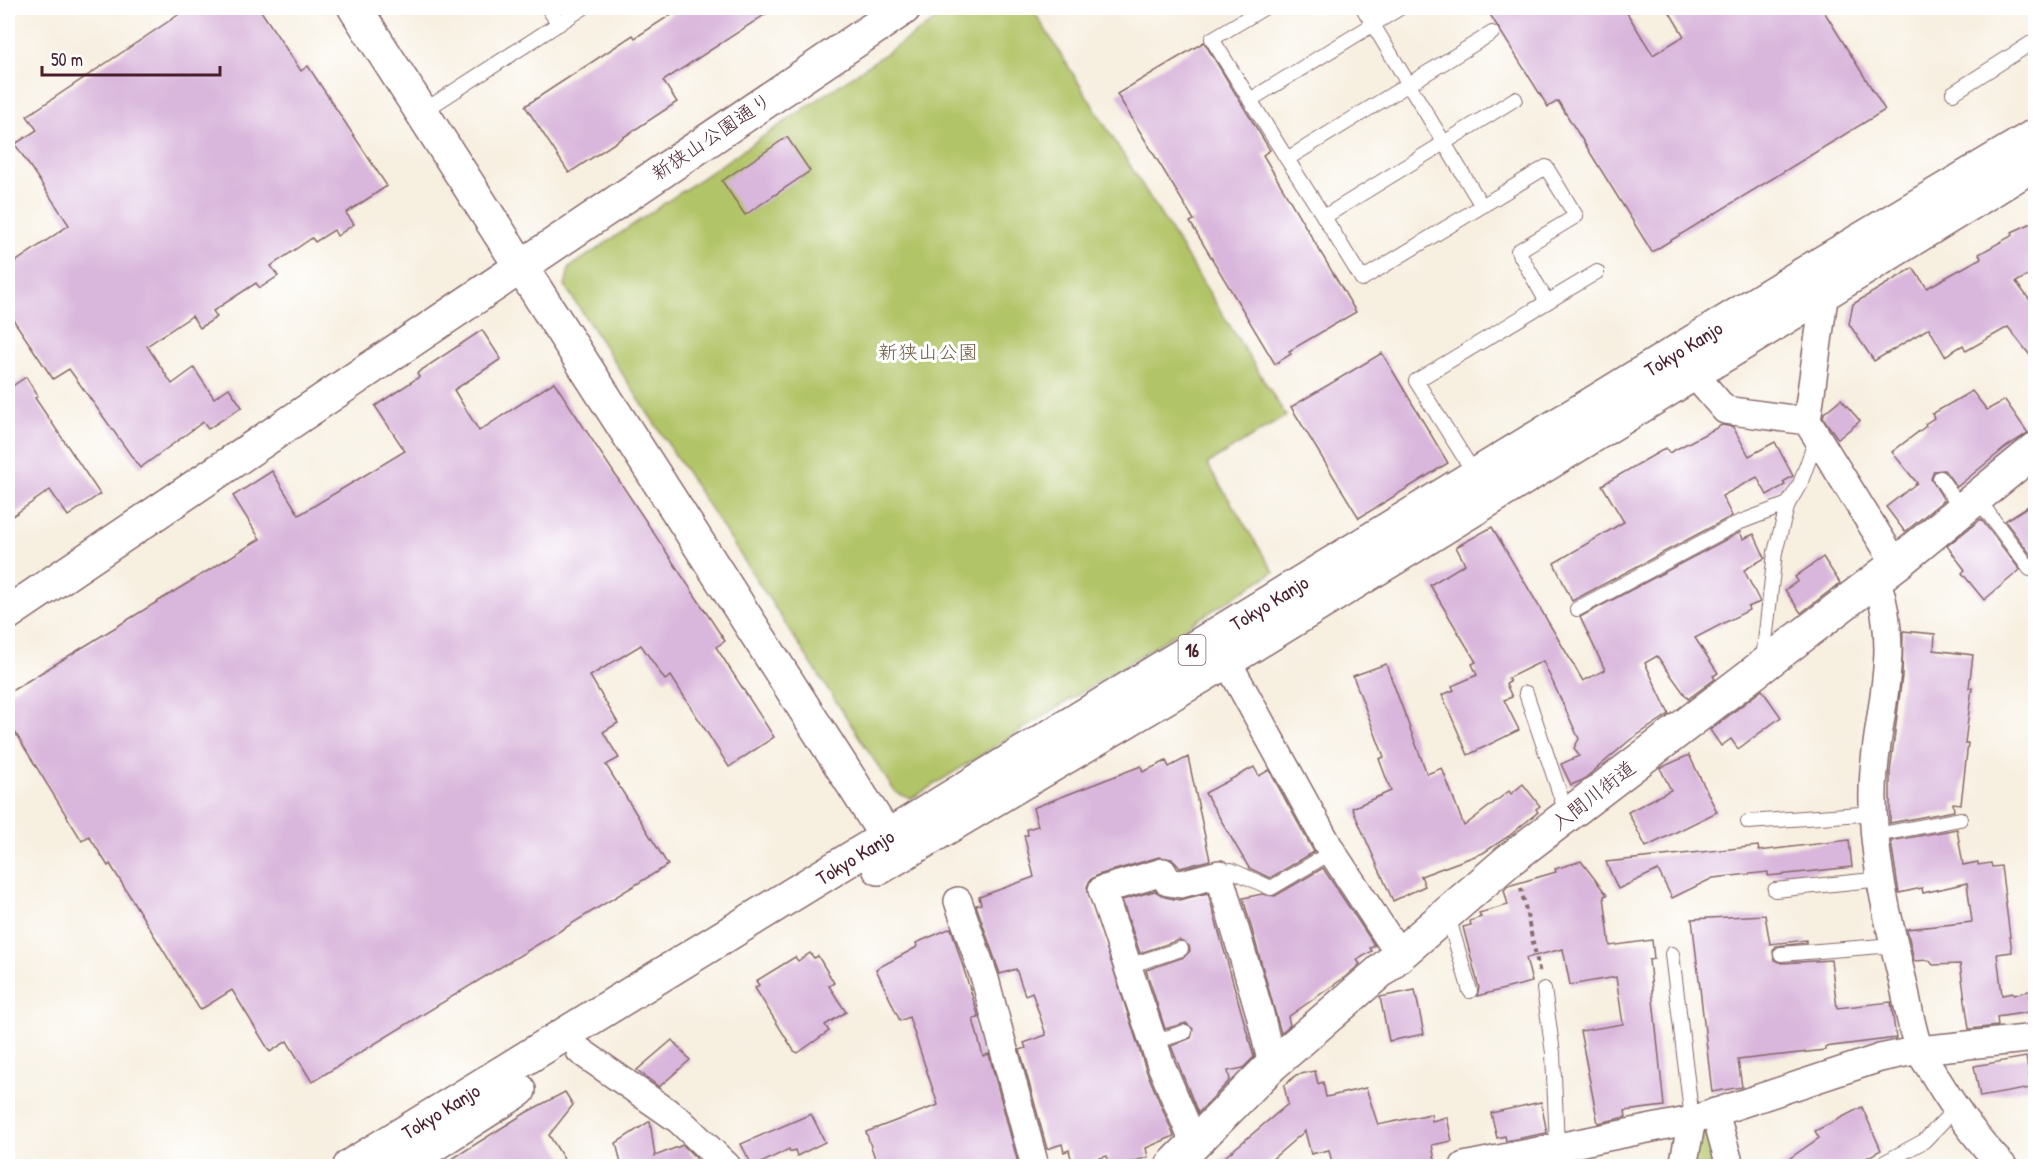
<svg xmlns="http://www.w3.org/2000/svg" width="2043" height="1174" font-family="'Patrick Hand','Klee One',sans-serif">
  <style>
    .green { fill: #b2c467; stroke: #7e7249; stroke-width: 1.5 }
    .building { fill: #d9b6db }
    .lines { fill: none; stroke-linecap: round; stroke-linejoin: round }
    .service-casing { stroke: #87686a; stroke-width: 16 }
    .minor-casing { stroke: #87686a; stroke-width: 30 }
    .tertiary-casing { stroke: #87686a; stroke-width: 36 }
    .trunk-casing { stroke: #87686a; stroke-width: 36 }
    .path { stroke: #87686a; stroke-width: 4; stroke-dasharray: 4.5 4.5; stroke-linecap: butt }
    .service { stroke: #fff; stroke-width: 14 }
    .minor { stroke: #fff; stroke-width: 27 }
    .tertiary { stroke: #fff; stroke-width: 33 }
    .trunk { stroke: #fff; stroke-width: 33 }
    .labels { text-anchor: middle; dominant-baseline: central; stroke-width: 6; stroke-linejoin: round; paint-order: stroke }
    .shield { fill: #fff; stroke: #80626b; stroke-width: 1.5 }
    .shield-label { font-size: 18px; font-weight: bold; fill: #4a1f2b }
    .street-label { font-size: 20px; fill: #4a1f2b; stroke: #fff }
    .park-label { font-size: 20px; fill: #6e5940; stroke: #fff }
  </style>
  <rect width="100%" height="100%" fill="#fff"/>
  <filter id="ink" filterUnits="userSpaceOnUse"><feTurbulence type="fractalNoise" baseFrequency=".0167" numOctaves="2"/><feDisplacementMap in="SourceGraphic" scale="12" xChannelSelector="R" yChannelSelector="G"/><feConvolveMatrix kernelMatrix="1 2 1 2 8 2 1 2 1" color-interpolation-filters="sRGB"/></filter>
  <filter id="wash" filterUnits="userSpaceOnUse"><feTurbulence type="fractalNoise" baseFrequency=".008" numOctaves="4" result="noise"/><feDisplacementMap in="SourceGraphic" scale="24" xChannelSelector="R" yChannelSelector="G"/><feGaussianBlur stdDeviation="1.35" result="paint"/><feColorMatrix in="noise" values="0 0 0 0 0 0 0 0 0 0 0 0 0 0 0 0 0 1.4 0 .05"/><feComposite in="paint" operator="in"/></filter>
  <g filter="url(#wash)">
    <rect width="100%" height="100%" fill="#f7efe0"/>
    <g class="green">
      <path d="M 953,8 L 1032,8 L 1286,416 L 1207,464 L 1274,572 L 911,799 L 895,792 L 565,286 L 569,268 Z"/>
      <path d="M 1698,1126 L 1714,1135 L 1722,1166 L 1692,1166 Z"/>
    </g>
    <g id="blocks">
      <g class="building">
        <path d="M 176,8 L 259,8 L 301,71 L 308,66 L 387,186 L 346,213 L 354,224 L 337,236 L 334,230 L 315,242 L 312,238 L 271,266 L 278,276 L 260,288 L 256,283 L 213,311 L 217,317 L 200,328 L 192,316 L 147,346 L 172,384 L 194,368 L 214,398 L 229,388 L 242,407 L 208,429 L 203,422 L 140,468 L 69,369 L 53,379 L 8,312 L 8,267 L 69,225 L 15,144 L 37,130 L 27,116 L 178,15 Z"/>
        <path d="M 681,8 L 775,8 L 663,81 L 677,102 L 569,173 L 525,106 L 633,35 L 635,38 Z"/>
        <path d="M 1486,8 L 1624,8 L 1653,55 L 1684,36 L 1667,8 L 1822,8 L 1885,110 L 1652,252 L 1558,101 L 1548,107 Z"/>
        <path d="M 1204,42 L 1270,150 L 1263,155 L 1356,312 L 1289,351 L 1291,354 L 1275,364 L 1190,222 L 1194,220 L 1117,94 Z"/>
        <path d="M 787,137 L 810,171 L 745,215 L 722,181 Z"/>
        <path d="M 2036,221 L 2036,271 L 2016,282 L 2036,308 L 2036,363 L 2008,327 L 1966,351 L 1963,345 L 1945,356 L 1929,328 L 1874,361 L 1849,324 L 1853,304 L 1913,268 L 1927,288 L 1981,258 L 1979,254 L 2013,235 L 2012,232 Z"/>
        <path d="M 482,330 L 501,359 L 454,390 L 479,431 L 554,382 L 725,641 L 716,647 L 774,737 L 729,767 L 671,676 L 665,680 L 641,645 L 590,676 L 618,723 L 603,732 L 619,758 L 606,765 L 668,865 L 312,1082 L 287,1041 L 270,1052 L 232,990 L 200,1010 L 110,864 L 108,866 L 89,836 L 82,841 L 8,721 L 8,693 L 260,539 L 233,496 L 272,471 L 299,515 L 405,451 L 375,406 L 419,377 L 417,373 Z"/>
        <path d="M 1382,353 L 1448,463 L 1359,518 L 1291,407 Z"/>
        <path d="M 26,377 L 38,396 L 35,398 L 100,494 L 68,516 L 50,490 L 8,519 L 8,389 Z"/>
        <path d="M 1972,391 L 1987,410 L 2005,400 L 2028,433 L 2006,447 L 1957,487 L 1944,470 L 1934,471 L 1931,479 L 1944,500 L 1905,532 L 1886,507 L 1917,483 L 1892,452 L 1926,426 L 1925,424 L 1934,418 L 1932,414 Z"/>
        <path d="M 1841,399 L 1860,421 L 1838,439 L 1823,418 L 1824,413 Z"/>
        <path d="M 1722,425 L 1733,427 L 1749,456 L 1775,442 L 1793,476 L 1783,482 L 1785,485 L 1767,495 L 1757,477 L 1722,496 L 1732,516 L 1572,601 L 1554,563 L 1624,522 L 1602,485 L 1666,448 L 1669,453 Z"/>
        <path d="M 2036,501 L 2036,557 L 2033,558 L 2005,521 Z"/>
        <path d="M 1981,519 L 2020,570 L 1984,600 L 1962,573 L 1965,570 L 1947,546 Z"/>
        <path d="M 1492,527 L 1583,681 L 1605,670 L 1580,617 L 1740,532 L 1743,539 L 1754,534 L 1765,558 L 1744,570 L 1760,602 L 1748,607 L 1749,610 L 1695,638 L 1718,673 L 1713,676 L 1715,679 L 1688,699 L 1657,656 L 1645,663 L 1669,714 L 1630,740 L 1583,780 L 1571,785 L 1561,764 L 1579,756 L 1574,748 L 1579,739 L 1543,661 L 1508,678 L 1510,682 L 1506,684 L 1512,697 L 1504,700 L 1519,730 L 1468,755 L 1442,695 L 1454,690 L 1452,686 L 1477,675 L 1472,664 L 1476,662 L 1430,585 L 1465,564 L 1456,547 Z"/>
        <path d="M 1823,557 L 1840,583 L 1801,613 L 1785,590 L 1798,581 L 1795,577 Z"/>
        <path d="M 1903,631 L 1935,634 L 1934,650 L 1973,655 L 1969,688 L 1972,688 L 1965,743 L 1968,743 L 1961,804 L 1953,803 L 1954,811 L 1890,823 L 1890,772 L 1902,676 Z"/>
        <path d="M 1386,664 L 1427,774 L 1442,768 L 1464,826 L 1509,791 L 1511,794 L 1523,784 L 1540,806 L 1536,809 L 1538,812 L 1509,836 L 1483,853 L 1421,876 L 1425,886 L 1393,901 L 1352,808 L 1391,791 L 1379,759 L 1384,757 L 1353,676 Z"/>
        <path d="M 1762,690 L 1781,717 L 1738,749 L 1731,739 L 1721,746 L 1710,730 Z"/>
        <path d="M 1689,755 L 1717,812 L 1646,847 L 1628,812 L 1671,790 L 1660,768 Z"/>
        <path d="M 1188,757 L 1210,860 L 1180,868 L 1172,859 L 1159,857 L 1098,875 L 1090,880 L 1087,887 L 1146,1070 L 1174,1136 L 1146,1148 L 1148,1157 L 1116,1167 L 1110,1167 L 1107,1156 L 1073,1166 L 1069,1150 L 1064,1152 L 1062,1144 L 1047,1149 L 1020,1050 L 1026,1048 L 1024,1043 L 1046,1035 L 1032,992 L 1025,995 L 1016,969 L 1000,974 L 976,905 L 981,904 L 979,897 L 1034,877 L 1024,835 L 1028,835 L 1027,829 L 1038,826 L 1033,808 L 1141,766 L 1143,772 L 1166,761 L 1169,767 Z"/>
        <path d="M 1254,767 L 1259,776 L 1269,770 L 1314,852 L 1270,878 L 1249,868 L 1205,793 Z"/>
        <path d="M 1957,829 L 1963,865 L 1978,862 L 1978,865 L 1991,863 L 1992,867 L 2001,866 L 2012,952 L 1997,954 L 2002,995 L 2013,993 L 2014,995 L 2036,989 L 2036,1011 L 1997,1017 L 1998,1026 L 1969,1029 L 1960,964 L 1933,965 L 1929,960 L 1914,961 L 1907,929 L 1972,922 L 1967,883 L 1923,893 L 1922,888 L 1899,893 L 1891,841 Z"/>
        <path d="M 1849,840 L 1852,867 L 1768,876 L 1768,872 L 1713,878 L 1672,898 L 1658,870 L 1618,889 L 1606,862 L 1758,846 L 1759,851 Z"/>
        <path d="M 1581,861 L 1607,895 L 1604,896 L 1610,946 L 1652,940 L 1654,959 L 1649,960 L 1664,1106 L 1625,1111 L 1626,1117 L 1598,1123 L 1580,1031 L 1623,1024 L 1616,977 L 1570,985 L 1563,949 L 1526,958 L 1532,982 L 1477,996 L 1479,988 L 1463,927 L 1471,925 L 1470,921 L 1481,917 L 1479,913 L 1508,905 L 1504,890 L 1508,886 L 1556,872 L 1555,869 Z"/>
        <path d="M 1323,868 L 1375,946 L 1370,948 L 1372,951 L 1357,960 L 1360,964 L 1345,977 L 1288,1017 L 1290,1025 L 1281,1033 L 1243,898 L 1262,894 L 1275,896 Z"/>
        <path d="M 1155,891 L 1165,897 L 1179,900 L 1208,893 L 1254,1057 L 1243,1068 L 1228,1071 L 1230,1080 L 1198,1113 L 1171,1046 L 1191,1038 L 1193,1029 L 1186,1023 L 1165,1029 L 1146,970 L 1184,957 L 1190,951 L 1189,946 L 1179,940 L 1140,953 L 1122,900 Z"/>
        <path d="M 1765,915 L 1770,944 L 1806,940 L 1806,943 L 1776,946 L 1773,951 L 1774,960 L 1782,963 L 1831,960 L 1837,1008 L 1891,1002 L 1896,1038 L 1825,1047 L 1825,1050 L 1738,1060 L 1742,1087 L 1712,1092 L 1692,919 Z"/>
        <path d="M 951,928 L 979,1018 L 973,1019 L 983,1056 L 989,1054 L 1019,1167 L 878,1167 L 866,1132 L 938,1105 L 909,1017 L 900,1021 L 876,969 L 917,947 L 916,943 Z"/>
        <path d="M 810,953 L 814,958 L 818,956 L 834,983 L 829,986 L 846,1012 L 825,1025 L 829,1031 L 798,1053 L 794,1051 L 755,988 L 759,985 L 756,981 L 795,957 L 798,961 Z"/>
        <path d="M 1415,990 L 1424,1034 L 1389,1041 L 1380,997 Z"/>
        <path d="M 672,1040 L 690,1060 L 659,1087 L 637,1070 Z"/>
        <path d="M 2026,1057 L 2031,1088 L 1980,1097 L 1974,1066 Z"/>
        <path d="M 1315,1071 L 1318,1084 L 1323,1082 L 1326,1097 L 1366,1088 L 1378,1125 L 1431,1114 L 1432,1121 L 1447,1117 L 1452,1141 L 1432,1145 L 1435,1160 L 1406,1167 L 1333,1167 L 1329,1150 L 1311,1154 L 1305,1131 L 1263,1167 L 1213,1167 L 1288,1104 L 1284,1086 L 1296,1075 Z"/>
        <path d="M 565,1092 L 573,1105 L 549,1135 L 569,1167 L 439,1167 L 527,1112 Z"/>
        <path d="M 1541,1102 L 1547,1133 L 1506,1141 L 1505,1136 L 1497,1138 L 1491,1113 Z"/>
        <path d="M 1862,1107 L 1881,1150 L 1850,1167 L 1777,1167 L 1819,1138 L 1815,1131 Z"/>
        <path d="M 811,1114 L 825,1142 L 797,1156 L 795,1150 L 790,1152 L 789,1149 L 753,1167 L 741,1144 Z"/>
        <path d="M 650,1121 L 655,1156 L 683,1145 L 696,1158 L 699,1167 L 622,1167 L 616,1143 Z"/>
      </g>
    </g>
  </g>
  <g filter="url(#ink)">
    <use href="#blocks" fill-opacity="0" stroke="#87686a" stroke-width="1.5"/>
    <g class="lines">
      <defs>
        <g id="service">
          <path d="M 548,8 L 559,24"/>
          <path d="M 1264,8 L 1212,39 L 1287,159"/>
          <path d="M 1363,8 C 1402,74 1443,140 1482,206 L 1362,279 L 1324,217 L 1515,99"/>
          <path d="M 1953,93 L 2036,40"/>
          <path d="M 1250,100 L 1400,8"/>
          <path d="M 422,112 L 583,8"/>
          <path d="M 1482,206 L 1546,167 L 1576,216 L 1518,251 L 1547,302"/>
          <path d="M 1324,217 L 1287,159 L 1492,33"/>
          <path d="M 1476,476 L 1416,381 L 1597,272"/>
          <path d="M 1940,478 L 1962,510"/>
          <path d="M 1977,498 L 2030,569"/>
          <path d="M 1577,609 L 1738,523 L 1788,504"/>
          <path d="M 1763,660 L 1775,552 L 1788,504 L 1800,484 L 1817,437"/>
          <path d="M 1526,693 L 1567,815"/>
          <path d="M 1748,822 L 1875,813"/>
          <path d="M 1877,835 L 1960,819"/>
          <path d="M 1219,874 L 1231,870 L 1271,888 L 1332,852"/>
          <path d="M 1775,890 L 1882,879"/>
          <path d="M 1448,916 L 1470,991"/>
          <path d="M 1672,954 L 1692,1120"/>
          <path d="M 1781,954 L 1894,945"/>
          <path d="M 1128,966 L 1181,949"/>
          <path d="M 1544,989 L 1553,1053 L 1557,1146"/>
          <path d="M 1154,1042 L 1185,1032"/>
          <path d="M 1878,1166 L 1924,1141 L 1955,1109"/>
        </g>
        <g id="minor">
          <path d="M 1693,373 L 1725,410 L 1807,421 L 1896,564"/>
          <path d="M 1807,421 L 1825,291"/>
          <path d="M 1876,578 C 1901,650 1880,699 1874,771 C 1868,839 1887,916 1903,982 C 1908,1004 1911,1028 1919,1049 C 1922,1058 1930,1067 1935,1076 C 1955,1109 1976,1139 2003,1166"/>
          <path d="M 1227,661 L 1332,852 L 1399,954"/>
          <path d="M 958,901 L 985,979 L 1035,1166"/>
          <path d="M 580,1051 L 679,1120 L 727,1166"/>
          <path d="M 1715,1112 L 1730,1166"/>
          <path d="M 1195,1145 L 1161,1065 L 1102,890 L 1163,872 L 1168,882 L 1181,884 L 1219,874 L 1260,1014 L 1272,1065"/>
          <path d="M 1464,1166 L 1692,1120 L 1880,1058 L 1919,1050 L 2036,1038"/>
          <path d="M 1683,1166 L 1692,1120"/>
        </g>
        <g id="tertiary">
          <path d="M 355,8 L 899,856"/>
          <path d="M 8,613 L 904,8"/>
          <path d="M 1172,1166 L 1272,1065 L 1509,860 L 1896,564 L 2036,449"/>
        </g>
        <g id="trunk">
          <path d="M 879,868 L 1227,661 L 2036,163"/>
          <path id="s1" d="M 350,1166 L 1805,273 L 2036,135"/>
          <path d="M 400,1166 L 519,1090"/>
        </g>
      </defs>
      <use href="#service" class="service-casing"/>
      <use href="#minor" class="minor-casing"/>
      <use href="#tertiary" class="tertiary-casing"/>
      <use href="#trunk" class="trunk-casing"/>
      <path class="path" d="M 1521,888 L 1540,974"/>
      <use href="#service" class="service"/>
      <use href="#minor" class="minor"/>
      <use href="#tertiary" class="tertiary"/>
      <use href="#trunk" class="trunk"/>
    </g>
  </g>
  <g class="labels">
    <rect class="shield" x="1178.5" y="635" width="27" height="30" rx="4.5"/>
    <g class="shield-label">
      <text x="1192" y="650">16</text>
    </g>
    <g class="street-label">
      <text transform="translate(711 136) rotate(-34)">新狭山公園通り</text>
      <text stroke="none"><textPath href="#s1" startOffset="1564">Tokyo Kanjo</textPath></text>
      <text stroke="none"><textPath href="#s1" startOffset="1078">Tokyo Kanjo</textPath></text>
      <text transform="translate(1593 795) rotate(-38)">入間川街道</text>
      <text stroke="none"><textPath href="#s1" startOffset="592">Tokyo Kanjo</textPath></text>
      <text stroke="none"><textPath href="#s1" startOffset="106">Tokyo Kanjo</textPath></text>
    </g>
    <g class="park-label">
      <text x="928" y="351">新狭山公園</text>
    </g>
  </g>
  <rect width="2043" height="1174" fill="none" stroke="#fff" stroke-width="30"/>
  <path d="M42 66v9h178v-9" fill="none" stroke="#4a1f2b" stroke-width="3"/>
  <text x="51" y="66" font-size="18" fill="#4a1f2b" stroke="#ffffff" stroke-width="4.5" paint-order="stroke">50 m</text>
</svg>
